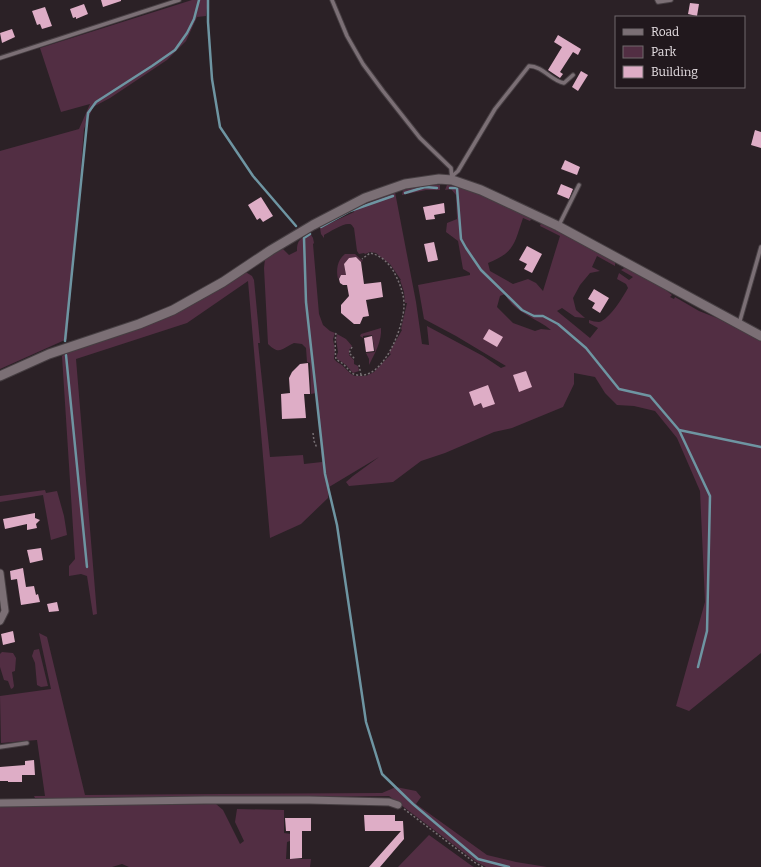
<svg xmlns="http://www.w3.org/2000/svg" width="761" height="867" font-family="Bitter,serif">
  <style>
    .green { fill: #522e43; fill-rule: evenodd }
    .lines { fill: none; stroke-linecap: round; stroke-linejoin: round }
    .stream { stroke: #6e95a2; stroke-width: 2.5 }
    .building { fill: #deadc6 }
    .service-casing { stroke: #463e42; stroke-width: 5.5 }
    .minor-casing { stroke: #463e42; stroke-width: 9 }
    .tertiary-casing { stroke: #463e42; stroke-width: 11 }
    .path { stroke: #787074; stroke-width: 1.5; stroke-dasharray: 2 2; stroke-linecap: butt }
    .service { stroke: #7b6f75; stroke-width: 3.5 }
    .minor { stroke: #7b6f75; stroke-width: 7 }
    .tertiary { stroke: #7b6f75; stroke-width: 9 }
  </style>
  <rect width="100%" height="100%" fill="#2b2126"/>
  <g class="green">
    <path d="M 192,0 L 208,0 L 206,16 L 197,17 L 186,41 L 167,60 L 110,98 L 93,107 L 84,129 L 67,339 L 0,369 L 0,151 L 79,129 L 90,104 L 61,112 L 40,48 Z"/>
    <path d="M 427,185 L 440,185 L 440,190 L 426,190 L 402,195 L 403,190 Z"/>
    <path d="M 447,185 L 468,189 L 532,218 L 530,221 L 523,218 C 514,244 515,252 488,263 L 490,271 L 513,284 L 528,279 L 536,283 L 543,291 L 560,236 L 540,226 L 541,223 L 615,261 L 615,266 L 597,256 L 592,267 L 600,271 L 590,273 L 580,285 L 573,298 L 576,310 L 585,318 L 575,317 L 562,308 L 557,311 L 590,338 L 598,328 L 589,323 L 589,320 C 592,321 596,322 599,322 C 609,320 623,297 628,288 L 626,284 L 617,279 L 619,273 L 629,280 L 633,277 L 621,270 L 626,267 L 662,287 L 672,295 L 670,297 L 674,299 L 675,297 L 699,311 L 717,318 L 761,341 L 761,653 L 689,711 L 676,706 L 705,602 L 700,491 L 677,438 L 655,411 L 634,406 L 617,405 L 605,393 L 595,377 L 574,373 L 574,384 L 563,407 L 512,428 L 494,432 L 445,453 L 421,461 L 393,482 L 349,486 L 346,482 L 353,476 L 379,457 L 329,487 L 328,498 L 301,524 L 270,538 L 248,281 L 187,323 L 76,359 L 97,614 L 93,615 L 87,576 L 81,574 L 69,576 L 69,566 L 75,559 L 62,356 L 66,353 L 152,323 L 244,271 L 252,276 L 254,280 L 260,343 L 258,343 L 270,457 L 303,455 L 304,464 L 322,462 L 316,393 L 311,394 L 310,363 L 307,362 L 306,348 L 302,344 L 294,343 C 282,348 280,356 268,344 L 264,268 L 265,259 L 283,249 L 289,255 L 297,251 C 297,239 301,239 310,233 L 313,238 L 314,243 L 313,244 L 319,314 L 323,325 L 330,331 L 335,333 L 333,339 L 335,350 L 334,359 L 337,362 L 342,365 L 351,374 L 355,376 L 366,376 L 374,372 L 391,354 L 389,353 L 402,330 L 401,329 L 407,303 L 405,303 L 404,292 L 400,280 L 401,280 L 390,264 L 382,258 L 376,253 L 370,252 L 365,254 L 364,253 L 359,254 L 357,251 L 354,228 C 352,226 352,224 349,224 C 344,223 329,232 324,235 L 324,238 L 321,234 L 320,228 L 354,212 L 353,209 L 395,192 L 416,302 L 422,344 L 429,345 L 427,326 L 483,356 L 501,368 L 506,366 L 456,336 L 424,319 L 418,285 L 470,275 L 470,273 L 463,269 L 458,241 L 446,232 L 447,223 L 457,219 L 456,195 L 451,189 L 445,190 ZM 505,294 C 513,312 536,318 551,330 L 541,329 L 535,331 L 513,323 L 497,307 L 500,296 Z"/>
    <path d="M 345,254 L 355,254 L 363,261 L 361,262 L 356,257 L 349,258 L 344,264 L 346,275 L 341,275 L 338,279 C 336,270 337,260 345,254 Z"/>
    <path d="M 381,328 C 382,341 375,353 369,365 L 369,359 L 366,353 L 375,352 L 372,335 L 363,336 L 363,338 L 360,336 L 361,334 Z"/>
    <path d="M 337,334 L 346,339 L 352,346 L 349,350 L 349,355 L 354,360 L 354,364 L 358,366 L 359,371 L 353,373 L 346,365 L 336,358 L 338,352 L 336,339 Z"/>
    <path d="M 45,490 L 46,493 L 57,491 L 64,516 L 67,535 L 51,540 L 43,495 L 0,502 L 0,496 Z"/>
    <path d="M 39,633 L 47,637 L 85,795 L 382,793 L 396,787 L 416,791 L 421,797 L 416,804 L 487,855 L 516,862 L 547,867 L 486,867 L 475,861 L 389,796 L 36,800 L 34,796 L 45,796 L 37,740 L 1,743 L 0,696 L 51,689 Z"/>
    <path d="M 39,649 L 48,686 L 41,687 L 37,685 L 35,663 L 32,656 L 34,650 Z"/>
    <path d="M 2,652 L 13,653 L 16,658 L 15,671 L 12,672 L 14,686 L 13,688 L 11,689 L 8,681 L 4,680 L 0,667 L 0,654 Z"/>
    <path d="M 216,804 L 223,810 L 240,844 L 244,841 L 235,822 L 237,809 L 284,810 L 284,833 L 291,834 L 290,841 L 287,842 L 286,859 L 311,859 L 310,867 L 129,867 L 122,864 L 112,867 L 0,867 L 0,806 Z"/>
    <path d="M 429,835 L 472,866 L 474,867 L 398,867 Z"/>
  </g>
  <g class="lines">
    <g class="stream">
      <path d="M 208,0 L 208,22 L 212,79 L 220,127 L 253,176 L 296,226"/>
      <path d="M 450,188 L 457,188 L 461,239 L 466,248 L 481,270 L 522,310 L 534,316 L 543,316 L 558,324 L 586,348 L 619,389 L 650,396 L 679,430 L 761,447"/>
      <path d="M 405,193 L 425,187 L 437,188"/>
      <path d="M 321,227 L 350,211 L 393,196"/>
      <path d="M 310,234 L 304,238 L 306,302 L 325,474 L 337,525 L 366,722 L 382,774 L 413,804 L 478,859 L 509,867"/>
      <path d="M 65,341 L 88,113 L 96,102 L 152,66 L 175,50 L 187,33 L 194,19 L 199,0"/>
      <path d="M 66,355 L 87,567"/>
      <path d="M 679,430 L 710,496 L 707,631 L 698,667"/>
    </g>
  </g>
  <g class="building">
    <path d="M 101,0 L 121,0 L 121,1 L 103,7 Z"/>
    <path d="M 690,3 L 699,4 L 697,16 L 688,14 Z"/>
    <path d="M 84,4 L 88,14 L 76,19 L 76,17 L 73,18 L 70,9 Z"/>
    <path d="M 45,7 L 52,26 L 42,29 L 40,24 L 37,25 L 32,11 Z"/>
    <path d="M 12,29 L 15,37 L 2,43 L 0,33 Z"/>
    <path d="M 558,35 L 581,49 L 578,55 L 573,52 L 560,72 L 563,74 L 560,78 L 548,70 L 562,47 L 554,42 Z"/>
    <path d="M 581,71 L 588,75 L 578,91 L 572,87 Z"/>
    <path d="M 755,130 L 761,132 L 761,148 L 751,145 Z"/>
    <path d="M 565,160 L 580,167 L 577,175 L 561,169 Z"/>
    <path d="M 561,184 L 573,189 L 569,199 L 557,194 Z"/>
    <path d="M 261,197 L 273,216 L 263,222 L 260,218 L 257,220 L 248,205 Z"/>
    <path d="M 444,203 L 445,213 L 434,215 L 435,219 L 426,220 L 423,207 Z"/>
    <path d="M 434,242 L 438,260 L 428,262 L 424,244 Z"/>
    <path d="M 527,246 L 542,254 L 532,273 L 524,269 L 527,264 L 519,260 Z"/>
    <path d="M 356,257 L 361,262 L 364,284 L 381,282 L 383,297 L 366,300 L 369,316 L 363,317 L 360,324 L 354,324 L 341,313 L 341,305 L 349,296 L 347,285 L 343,285 L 340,283 L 339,279 L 341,275 L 346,275 L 344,264 L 349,258 Z"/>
    <path d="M 594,289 L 609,298 L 600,313 L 592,308 L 595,303 L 588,299 Z"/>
    <path d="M 489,329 L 503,337 L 497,347 L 483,339 Z"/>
    <path d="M 372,336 L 374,351 L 366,352 L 364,338 Z"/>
    <path d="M 308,363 L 310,394 L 304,394 L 306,418 L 282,419 L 281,394 L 290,393 L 289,378 L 292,372 L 300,364 Z"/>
    <path d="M 526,371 L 532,387 L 519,392 L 513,375 Z"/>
    <path d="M 488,385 L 495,404 L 483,408 L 481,403 L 474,406 L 469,392 Z"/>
    <path d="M 35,513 L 35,518 L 40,520 L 36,524 L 37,528 L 27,530 L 27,524 L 5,529 L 3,519 Z"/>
    <path d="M 41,548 L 43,560 L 30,563 L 27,550 Z"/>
    <path d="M 23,568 L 26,587 L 34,586 L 36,595 L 38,594 L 40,602 L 21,605 L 17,579 L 11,580 L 10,571 Z"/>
    <path d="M 57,602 L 59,611 L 49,612 L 47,604 Z"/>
    <path d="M 13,631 L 15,642 L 3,645 L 1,634 Z"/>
    <path d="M 34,760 L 35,775 L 22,775 L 22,782 L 8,782 L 8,781 L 0,781 L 0,767 L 25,765 L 25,761 Z"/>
    <path d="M 364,815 L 395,815 L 395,821 L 403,821 L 404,839 L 380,867 L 369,867 L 401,831 L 365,831 Z"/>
    <path d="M 285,818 L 311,818 L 311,831 L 302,831 L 302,858 L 290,859 L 290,831 L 286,831 Z"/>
  </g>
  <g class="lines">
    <defs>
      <g id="service">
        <path d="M 332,0 L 347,36 L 363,64 L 383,91 L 420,138 L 451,168 L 452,179"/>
        <path d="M 657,0 L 658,2 L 671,0"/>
        <path d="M 0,58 L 179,0"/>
        <path d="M 451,177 L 458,171 L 495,109 L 529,66 C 543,66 551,81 564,83 L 573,75"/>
        <path d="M 559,225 L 579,185"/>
        <path d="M 739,324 L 761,247"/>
        <path d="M 0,747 L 27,743"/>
      </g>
      <g id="minor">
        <path d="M 0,573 L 5,611 L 0,621"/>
        <path d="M 0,803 L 205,800 L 309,800 L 389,802 L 398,805"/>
      </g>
      <path id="tertiary" d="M 0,376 L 49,354 L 139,324 L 173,310 L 223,282 L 271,250 L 313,225 L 365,198 L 405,184 L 439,179 L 452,180 L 481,190 L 558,226 L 761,336"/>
    </defs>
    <use href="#service" class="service-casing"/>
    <use href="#minor" class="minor-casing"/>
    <use href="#tertiary" class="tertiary-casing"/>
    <g class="path">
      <path d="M 336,333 C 335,337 335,355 336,359 C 338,361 341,362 343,364 C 348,368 350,374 357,375 C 384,380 404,326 404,305 C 404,294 400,284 395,274 C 390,264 381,255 370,253 L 362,259"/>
      <path d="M 352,347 L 349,353 L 355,359"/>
      <path d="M 359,365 L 361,375"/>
      <path d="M 313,433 L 314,441 L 317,448"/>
      <path d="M 404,809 L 474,862 L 483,867"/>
    </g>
    <use href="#service" class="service"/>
    <use href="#minor" class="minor"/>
    <use href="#tertiary" class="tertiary"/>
  </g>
  <rect x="615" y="16" width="130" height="72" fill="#21181d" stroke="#70686d"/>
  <rect x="623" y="29" width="20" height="6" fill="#7b6f75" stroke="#70686d"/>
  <text x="651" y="36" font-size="12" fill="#e7e0e4">Road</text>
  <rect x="623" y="46" width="20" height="12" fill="#522e43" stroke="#70686d"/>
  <text x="651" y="56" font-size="12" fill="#e7e0e4">Park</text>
  <rect x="623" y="66" width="20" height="12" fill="#deadc6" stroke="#70686d"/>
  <text x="651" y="76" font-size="12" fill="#e7e0e4">Building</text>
</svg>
